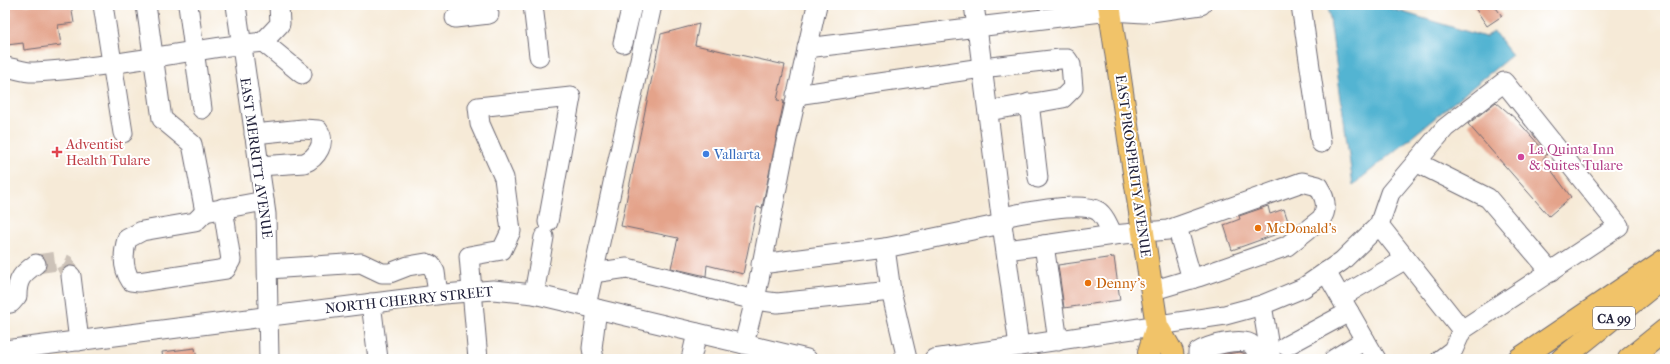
<svg xmlns="http://www.w3.org/2000/svg" width="1670" height="364" font-family="'IM FELL French Canon',serif">
  <style>
    .water { fill: #53b4d2; stroke: #3a6b86 }
    .building { fill: #e4a38a }
    .lines { fill: none; stroke-linecap: round; stroke-linejoin: round }
    .minor-tunnel { stroke: #ccc2b8; stroke-width: 19; stroke-dasharray: 19 10; stroke-linecap: butt }
    .minor-casing { stroke: #6c6872; stroke-width: 21 }
    .major-casing { stroke: #6c6872; stroke-width: 24 }
    .highway-casing { stroke: #6c6872; stroke-width: 24 }
    .minor { stroke: #fff; stroke-width: 19 }
    .major { stroke: #f1c369; stroke-width: 22 }
    .highway { stroke: #f1c369; stroke-width: 22 }
    .health-dot { fill: #e0444e; stroke: #fff; stroke-width: 1.5 }
    .shop-dot { fill: #3f7fe0; stroke: #fff; stroke-width: 1.5 }
    .hotel-dot { fill: #d1479c; stroke: #fff; stroke-width: 1.5 }
    .food-dot { fill: #e8710a; stroke: #fff; stroke-width: 1.5 }
    .labels { text-anchor: middle; dominant-baseline: central; stroke-width: 4; stroke-linejoin: round; paint-order: stroke }
    .shield { fill: #fff; stroke: #646476; stroke-width: 1 }
    .shield-label { font-size: 13px; font-weight: bold; fill: #22223b }
    .health-label { font-size: 14px; fill: #be3a42; stroke: #fff; text-anchor: start }
    .hotel-label { font-size: 14px; fill: #b23c85; stroke: #fff; text-anchor: start }
    .shop-label { font-size: 14px; fill: #366cbe; stroke: #fff; text-anchor: start }
    .street-label { font-size: 14px; fill: #22223b; stroke: #fff }
    .food-label { font-size: 14px; fill: #c56008; stroke: #fff; text-anchor: start }
  </style>
  <rect width="100%" height="100%" fill="#fff"/>
  <filter id="ink" filterUnits="userSpaceOnUse"><feTurbulence type="fractalNoise" baseFrequency=".025" numOctaves="2"/><feDisplacementMap in="SourceGraphic" scale="8" xChannelSelector="R" yChannelSelector="G"/><feConvolveMatrix kernelMatrix="1 2 1 2 8 2 1 2 1" color-interpolation-filters="sRGB"/></filter>
  <filter id="wash" filterUnits="userSpaceOnUse"><feTurbulence type="fractalNoise" baseFrequency=".012" numOctaves="4" result="noise"/><feDisplacementMap in="SourceGraphic" scale="16" xChannelSelector="R" yChannelSelector="G"/><feGaussianBlur stdDeviation="0.9" result="paint"/><feColorMatrix in="noise" values="0 0 0 0 0 0 0 0 0 0 0 0 0 0 0 0 0 1.4 0 .05"/><feComposite in="paint" operator="in"/></filter>
  <g filter="url(#wash)">
    <rect width="100%" height="100%" fill="#f6ead7"/>
    <path class="water" d="M 1328,5 L 1379,5 L 1485,37 L 1494,32 L 1512,55 L 1353,185 Z"/>
    <g id="blocks">
      <g class="building">
        <path d="M 5,5 L 71,5 L 74,23 L 58,25 L 61,45 L 24,50 L 23,43 L 7,45 Z"/>
        <path d="M 1473,5 L 1494,5 L 1502,16 L 1487,26 Z"/>
        <path d="M 699,24 L 695,45 L 785,65 L 777,100 L 784,101 L 762,208 L 757,207 L 743,274 L 707,265 L 706,276 L 671,268 L 678,238 L 621,226 L 661,34 Z"/>
        <path d="M 1496,102 L 1517,120 L 1547,154 L 1543,159 L 1571,197 L 1549,216 L 1468,124 Z"/>
        <path d="M 1268,206 L 1270,214 L 1284,209 L 1288,221 L 1275,226 L 1277,234 L 1232,250 L 1224,225 L 1240,219 L 1239,216 Z"/>
        <path d="M 1114,257 L 1120,300 L 1064,308 L 1058,265 Z"/>
        <path d="M 195,348 L 197,359 L 163,359 L 162,352 Z"/>
        <path d="M 1240,352 L 1245,354 L 1246,359 L 1209,359 L 1227,354 Z"/>
      </g>
    </g>
  </g>
  <g filter="url(#ink)">
    <use href="#blocks" fill-opacity="0" stroke="#6c6872" stroke-width="1"/>
    <g class="lines">
      <path class="minor-tunnel" d="M 36,264 L 57,261 L 65,264 L 71,276"/>
      <defs>
        <g id="minor">
          <path d="M 103,5 L 123,133"/>
          <path d="M 146,5 L 162,119 L 192,144 L 205,212 L 264,201"/>
          <path d="M 188,5 L 202,109"/>
          <path d="M 236,5 L 266,214 L 269,359"/>
          <path d="M 533,5 L 539,56"/>
          <path d="M 817,5 L 784,152 L 755,300 L 777,303 L 891,291 L 885,248 L 1002,224 L 1019,346"/>
          <path d="M 974,5 L 977,27 L 1110,11 L 1144,13 L 1201,5"/>
          <path d="M 1301,5 L 1321,143"/>
          <path d="M 455,18 L 489,14"/>
          <path d="M 263,42 L 302,74"/>
          <path d="M 623,43 L 632,5"/>
          <path d="M 807,48 L 977,27 L 1002,224"/>
          <path d="M 5,67 C 15,68 25,73 35,72 C 111,68 187,49 263,42 L 280,24 L 279,5"/>
          <path d="M 796,95 L 982,68 L 1060,59 L 1067,59 L 1071,65 L 1073,88 L 1063,98 L 988,111"/>
          <path d="M 1029,103 L 1038,178"/>
          <path d="M 254,134 L 303,129 L 318,130 C 327,142 317,158 304,163 L 259,166"/>
          <path d="M 1416,162 L 1488,198 L 1551,272"/>
          <path d="M 205,212 L 195,222 L 142,231 L 127,239 C 123,253 122,268 131,281 L 139,282 L 226,269 L 231,260 L 223,208"/>
          <path d="M 1002,224 L 1008,216 C 1027,212 1082,201 1098,211 C 1105,216 1109,227 1113,235"/>
          <path d="M 1177,227 L 1192,279"/>
          <path d="M 1044,245 L 1113,235 L 1168,230 L 1302,182 L 1318,186 C 1325,197 1329,208 1321,219 L 1287,246 L 1198,277 L 1151,291"/>
          <path d="M 1006,250 L 1044,245 L 1058,341"/>
          <path d="M 761,264 L 885,248"/>
          <path d="M 268,269 L 361,263 L 382,273 L 390,273 L 408,266 L 426,263 L 431,265 L 435,272 L 438,294"/>
          <path d="M 1326,272 L 1376,359"/>
          <path d="M 593,273 L 627,268 L 755,300 L 744,344"/>
          <path d="M 71,276 L 79,341"/>
          <path d="M 891,291 L 907,359"/>
          <path d="M 534,294 L 544,237"/>
          <path d="M 1341,297 L 1406,259"/>
          <path d="M 371,303 L 378,359"/>
          <path d="M 5,304 L 11,303 L 17,296 C 17,279 22,274 36,264"/>
          <path d="M 1262,305 L 1271,359"/>
          <path d="M 586,306 L 652,5"/>
          <path d="M 1286,346 L 1349,312"/>
          <path d="M 5,350 L 444,294 L 493,290 L 534,294 L 807,359"/>
          <path d="M 478,359 L 469,256 L 502,250 L 511,231 L 504,178 L 480,124 L 478,107 L 571,97 L 548,222"/>
          <path d="M 594,359 L 592,348 L 597,309"/>
          <path d="M 691,359 L 697,333"/>
          <path d="M 934,359 L 1225,315 L 1262,305 L 1303,288 L 1342,261 L 1379,225 L 1390,193 L 1445,128 L 1504,82 L 1619,226 L 1462,330 L 1379,225"/>
          <path d="M 1198,359 L 1198,352 C 1207,346 1243,336 1252,345 C 1256,348 1256,354 1258,359"/>
          <path d="M 1334,359 L 1365,340"/>
          <path d="M 1441,359 L 1453,350 L 1462,330"/>
        </g>
        <g id="major">
          <path d="M 1109,5 L 1157,326 L 1172,352 L 1173,359"/>
          <path d="M 1150,359 L 1149,352 L 1157,326"/>
        </g>
        <g id="highway">
          <path d="M 1519,359 L 1665,260"/>
          <path d="M 1562,359 L 1665,276"/>
          <path d="M 1629,359 L 1665,330"/>
        </g>
      </defs>
      <use href="#minor" class="minor-casing"/>
      <use href="#major" class="major-casing"/>
      <use href="#highway" class="highway-casing"/>
      <use href="#minor" class="minor"/>
      <use href="#major" class="major"/>
      <use href="#highway" class="highway"/>
    </g>
  </g>
  <path class="health-dot" d="M55 146h4v4h4v4h-4v4h-4v-4h-4v-4h4z"/>
  <circle class="shop-dot" cx="706" cy="154" r="4"/>
  <circle class="hotel-dot" cx="1521" cy="157" r="4"/>
  <g class="food-dot">
    <circle cx="1258" cy="228" r="4"/>
    <circle cx="1088" cy="283" r="4"/>
  </g>
  <g class="labels">
    <rect class="shield" x="1593" y="307" width="42" height="22" rx="3"/>
    <g class="shield-label">
      <text x="1614" y="318">CA 99</text>
    </g>
    <g class="health-label">
      <text x="66" y="144">Adventist<tspan x="66" dy="16">Health Tulare</tspan></text>
    </g>
    <g class="hotel-label">
      <text x="1529" y="149">La Quinta Inn<tspan x="1529" dy="16">&amp; Suites Tulare</tspan></text>
    </g>
    <g class="shop-label">
      <text x="714" y="154">Vallarta</text>
    </g>
    <g class="street-label">
      <text transform="translate(256 158) rotate(82)">EAST MERRITT AVENUE</text>
      <text transform="translate(1133 166) rotate(82)">EAST PROSPERITY AVENUE</text>
      <text transform="translate(409 300) rotate(-6)">NORTH CHERRY STREET</text>
    </g>
    <g class="food-label">
      <text x="1266" y="228">McDonald's</text>
      <text x="1096" y="283">Denny's</text>
    </g>
  </g>
  <rect width="1670" height="364" fill="none" stroke="#fff" stroke-width="20"/>
</svg>
